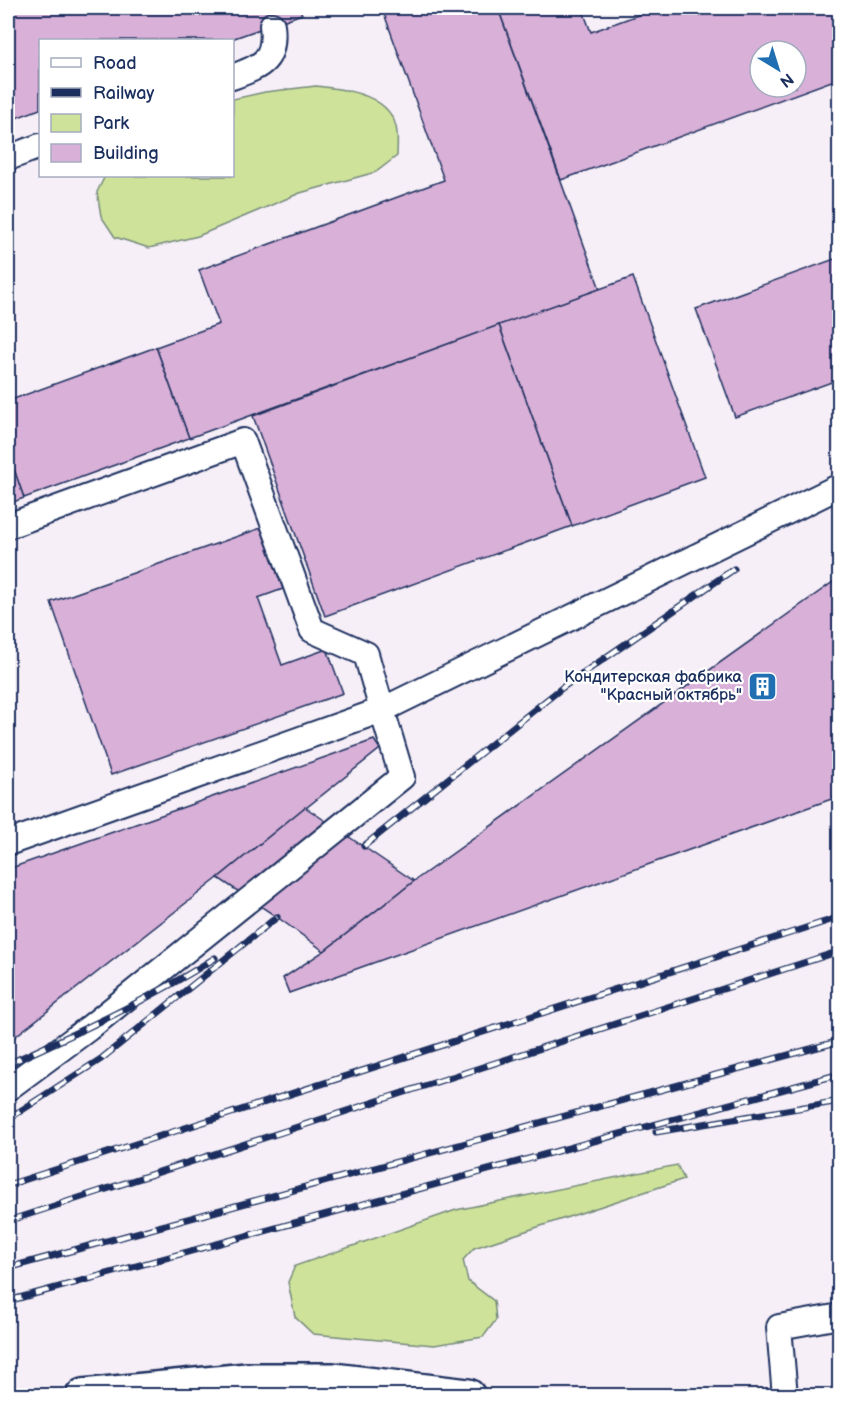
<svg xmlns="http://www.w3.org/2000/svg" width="847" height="1403" font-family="'Balsamiq Sans',sans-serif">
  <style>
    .green { fill: #cee399; stroke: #74897c; stroke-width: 1.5 }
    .building { fill: #d9b0d7; stroke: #1b2f5e; stroke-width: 1.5; fill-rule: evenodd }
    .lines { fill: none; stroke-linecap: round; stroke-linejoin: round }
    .lane-casing { stroke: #1b2f5e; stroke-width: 28 }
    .secondary-casing { stroke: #1b2f5e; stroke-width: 38 }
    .lane { stroke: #fff; stroke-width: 24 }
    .secondary { stroke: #fff; stroke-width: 33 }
    .rail-casing { stroke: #1b2f5e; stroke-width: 7 }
    .rail { stroke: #fff; stroke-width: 4.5; stroke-dasharray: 14; stroke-linecap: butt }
    .labels { text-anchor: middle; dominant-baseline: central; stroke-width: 4.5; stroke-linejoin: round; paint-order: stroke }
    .poi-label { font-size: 16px; fill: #1b2f5e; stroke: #fff; text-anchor: end }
  </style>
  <rect width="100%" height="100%" fill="#f7eff7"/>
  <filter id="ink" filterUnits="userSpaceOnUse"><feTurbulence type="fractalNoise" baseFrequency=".0167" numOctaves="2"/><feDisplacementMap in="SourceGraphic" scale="12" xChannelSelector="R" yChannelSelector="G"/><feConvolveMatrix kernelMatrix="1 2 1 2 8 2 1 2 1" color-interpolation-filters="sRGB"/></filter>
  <g filter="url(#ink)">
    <g class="green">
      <path d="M 316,86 C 346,89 394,95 397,133 C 398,140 397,149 397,156 L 376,172 L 300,193 L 198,236 L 149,248 L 115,237 L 101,216 L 97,192 L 105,176 L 232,176 L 233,99 L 265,92 Z"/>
      <path d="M 677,1165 L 684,1179 L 474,1248 L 463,1260 L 468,1281 L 494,1301 L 496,1320 L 483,1337 L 434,1345 L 313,1334 L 295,1317 L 288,1282 L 295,1266 L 456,1210 Z"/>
    </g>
    <g class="building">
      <path d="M 8,8 L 299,8 L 302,14 L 229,40 L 40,40 L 40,109 L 8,121 Z"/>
      <path d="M 382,8 L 498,8 L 600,289 L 189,438 L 156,347 L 219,324 L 199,270 L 444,180 Z"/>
      <path d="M 498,8 L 582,8 L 591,32 L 657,8 L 840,8 L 840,78 L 561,180 ZM 760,51 L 796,51 L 796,87 L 760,87 Z"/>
      <path d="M 840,257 L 840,379 L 735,417 L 696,309 Z"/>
      <path d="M 633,277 L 705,477 L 572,526 L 499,325 Z"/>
      <path d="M 499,325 L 572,526 L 325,616 L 253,416 Z"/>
      <path d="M 156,347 L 189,438 L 24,498 L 8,452 L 8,401 Z"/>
      <path d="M 8,452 L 24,498 L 8,504 Z"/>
      <path d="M 261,528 L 283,589 L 258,598 L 282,665 L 327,649 L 343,693 L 111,775 L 51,602 Z"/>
      <path d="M 840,577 L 840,796 L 289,993 L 283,978 L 324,951 L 414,881 Z"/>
      <path d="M 374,740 L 380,749 L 218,878 L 8,1042 L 8,869 Z"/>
      <path d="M 305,807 L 414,881 L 324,951 L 277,917 L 218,878 Z"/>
    </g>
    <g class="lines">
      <defs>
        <g id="lane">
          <path d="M 232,77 C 263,66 276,60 272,25"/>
          <path d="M 8,158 L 40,146"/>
          <path d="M 8,526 L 243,441 L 312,630 L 366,654 L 382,710 L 8,843"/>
          <path d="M 8,1088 L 89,1028 L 402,777 L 382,710 L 840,486"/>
          <path d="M 785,1396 L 779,1327 L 840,1316"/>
        </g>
        <path id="secondary" d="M 83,1396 L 247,1380 L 333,1380 L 468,1396"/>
      </defs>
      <use href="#lane" class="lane-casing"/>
      <use href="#secondary" class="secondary-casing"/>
      <use href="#lane" class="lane"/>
      <use href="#secondary" class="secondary"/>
      <defs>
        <g id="rail">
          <path d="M 364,846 L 563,687 L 734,569"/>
          <path d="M 8,1064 C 79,1032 149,1000 215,958"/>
          <path d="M 8,1119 L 101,1059 L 277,917"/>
          <path d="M 656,1132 L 840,1101"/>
          <path d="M 8,1185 L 840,917"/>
          <path d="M 8,1221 L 840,951"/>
          <path d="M 8,1268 L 840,1041"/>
          <path d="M 8,1301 L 840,1074"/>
        </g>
      </defs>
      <use href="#rail" class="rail-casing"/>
      <use href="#rail" class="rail"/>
    </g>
  </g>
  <defs>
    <symbol id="building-square" viewBox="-11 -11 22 22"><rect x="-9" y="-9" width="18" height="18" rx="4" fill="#1f6fb2" stroke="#fff"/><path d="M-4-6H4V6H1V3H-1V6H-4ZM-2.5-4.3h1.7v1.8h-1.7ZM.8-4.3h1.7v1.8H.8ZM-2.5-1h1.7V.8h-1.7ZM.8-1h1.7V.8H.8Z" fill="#fff"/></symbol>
  </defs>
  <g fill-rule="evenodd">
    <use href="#building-square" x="746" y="670" width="33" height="33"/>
  </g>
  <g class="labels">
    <g class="poi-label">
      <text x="742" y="677">Кондитерская фабрика<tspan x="742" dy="18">"Красный октябрь"</tspan></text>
    </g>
  </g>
  <rect width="847" height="1403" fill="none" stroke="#fff" stroke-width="30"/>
  <rect x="15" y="15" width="817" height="1373" fill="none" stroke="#1b2f5e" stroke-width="2" filter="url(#ink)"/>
  <rect x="39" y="39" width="195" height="138" fill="#ffffff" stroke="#a4acbf" stroke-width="1.5"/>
  <rect x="51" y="58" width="30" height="9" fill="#ffffff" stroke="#a4acbf" stroke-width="1.5"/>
  <text x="93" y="69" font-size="18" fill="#1b2f5e">Road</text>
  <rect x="51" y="88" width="30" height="9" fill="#1b2f5e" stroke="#a4acbf" stroke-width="1.5"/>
  <text x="93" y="99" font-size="18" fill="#1b2f5e">Railway</text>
  <rect x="51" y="114" width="30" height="18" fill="#cee399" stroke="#a4acbf" stroke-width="1.5"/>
  <text x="93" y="129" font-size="18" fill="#1b2f5e">Park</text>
  <rect x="51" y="144" width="30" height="18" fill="#d9b0d7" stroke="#a4acbf" stroke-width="1.5"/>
  <text x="93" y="159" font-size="18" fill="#1b2f5e">Building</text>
  <g transform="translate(778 69) rotate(142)"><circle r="28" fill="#ffffff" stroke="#a4acbf" stroke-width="1.5"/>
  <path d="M0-4.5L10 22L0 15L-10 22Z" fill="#1f6fb2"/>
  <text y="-9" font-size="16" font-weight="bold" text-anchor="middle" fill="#1b2f5e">N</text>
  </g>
</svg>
